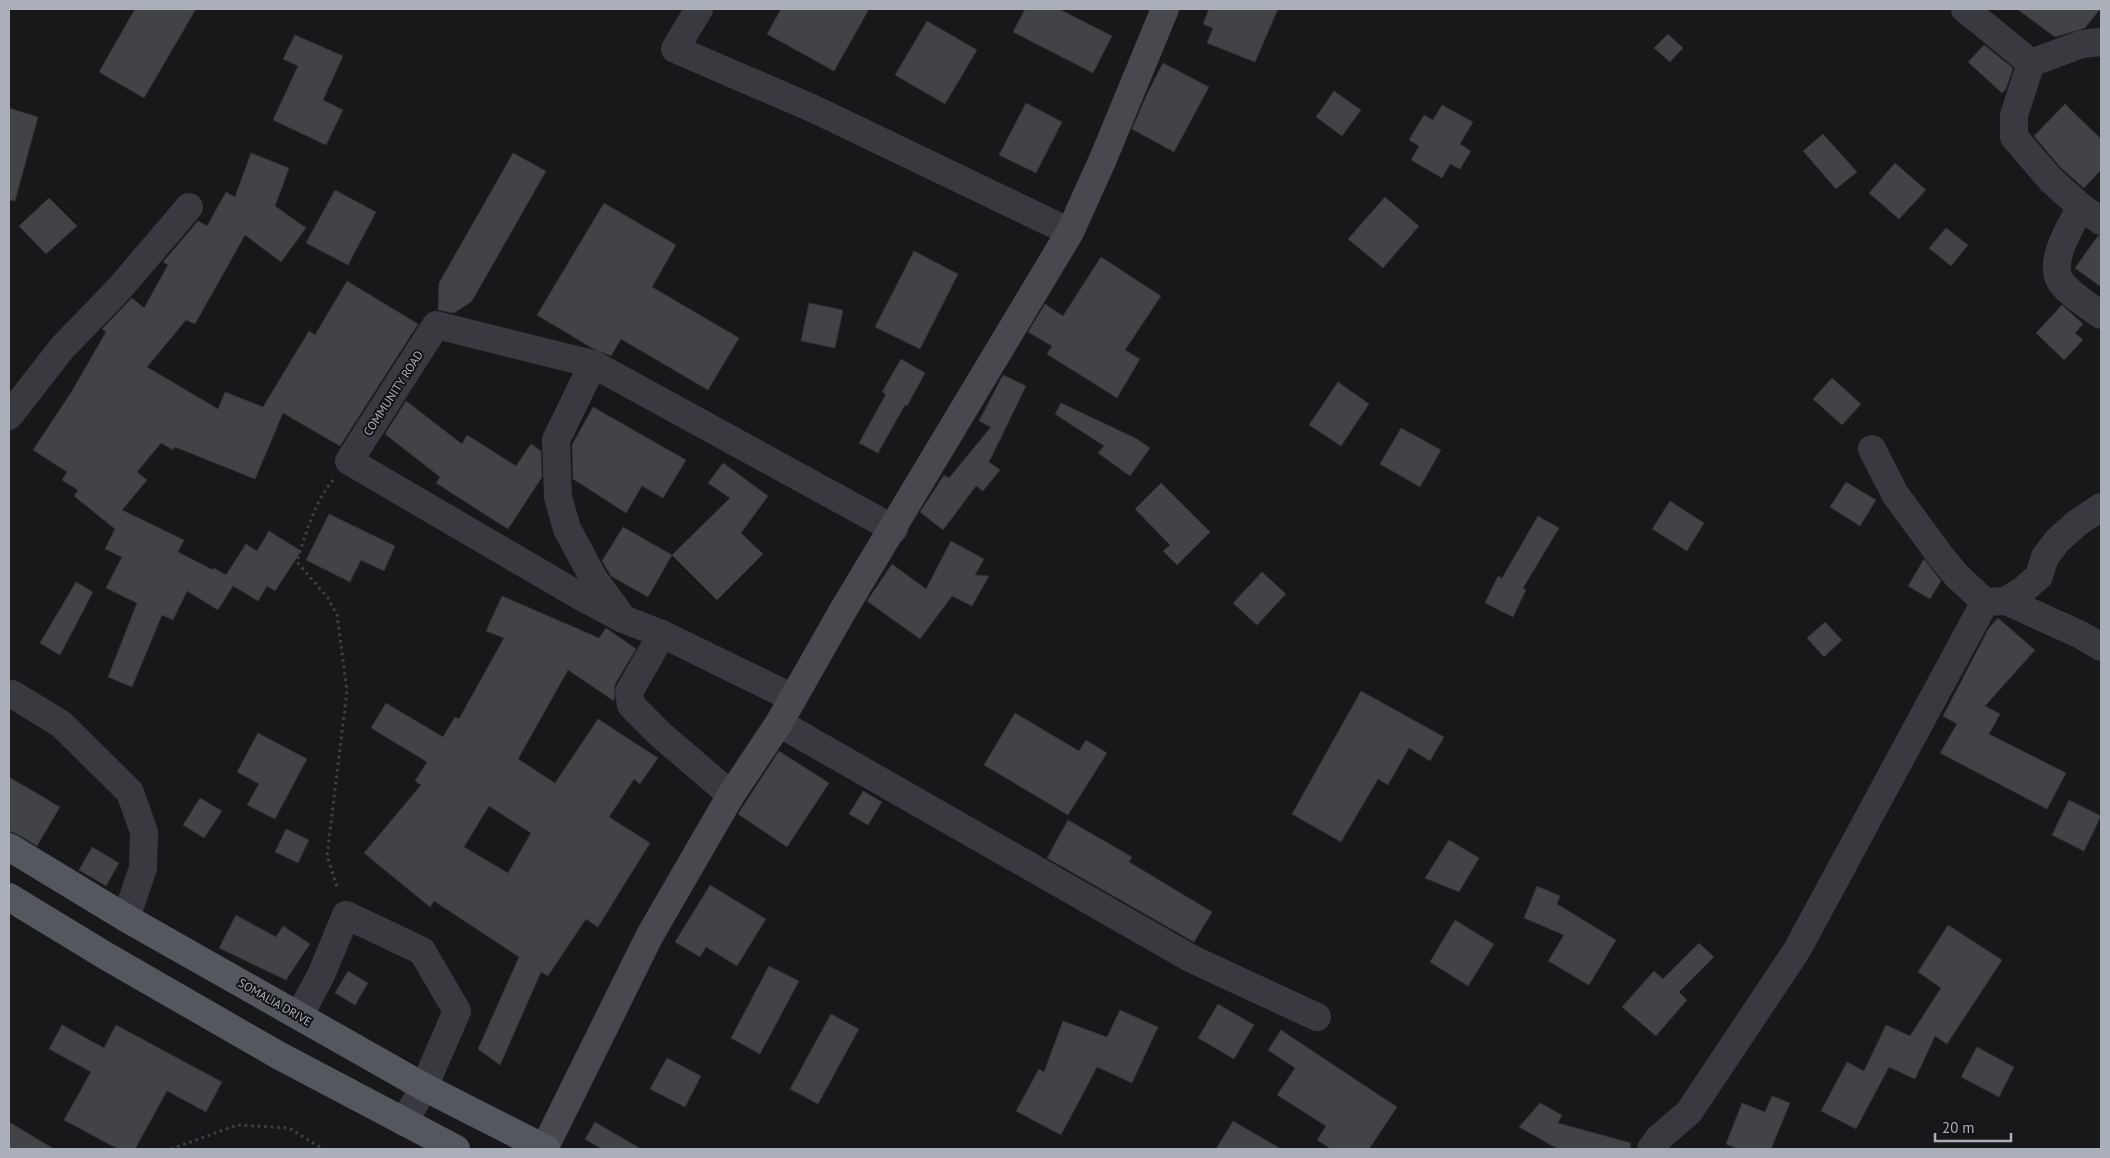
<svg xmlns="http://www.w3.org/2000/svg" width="2110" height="1158" font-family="'PT Sans',sans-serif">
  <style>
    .building { fill: #424347; stroke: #323236; fill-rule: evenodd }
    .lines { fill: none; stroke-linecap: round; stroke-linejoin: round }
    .path { stroke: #3f4146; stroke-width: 3; stroke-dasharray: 2.5 4; stroke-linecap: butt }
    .street { stroke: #393a3f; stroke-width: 28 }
    .secondary { stroke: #47494f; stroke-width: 28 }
    .primary { stroke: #55575e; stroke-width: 28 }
    .labels { text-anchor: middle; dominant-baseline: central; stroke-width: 4; stroke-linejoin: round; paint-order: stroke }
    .street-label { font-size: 12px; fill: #aaafb9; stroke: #131315 }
  </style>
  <rect width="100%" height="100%" fill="#18181a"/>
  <g class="building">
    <path d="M 135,9 L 196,9 L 144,98 L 99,72 Z"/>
    <path d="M 781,9 L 869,9 L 834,71 L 767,34 Z"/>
    <path d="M 1025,9 L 1059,9 L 1112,36 L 1093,73 L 1013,32 Z"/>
    <path d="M 1209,9 L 1278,9 L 1255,62 L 1207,43 L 1213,28 L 1203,24 Z"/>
    <path d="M 2017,9 L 2100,9 L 2085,28 L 2055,37 Z"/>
    <path d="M 927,21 L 977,50 L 945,104 L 895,75 Z"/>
    <path d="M 1668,34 L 1683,48 L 1670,62 L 1654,48 Z"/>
    <path d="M 295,35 L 343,56 L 323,100 L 343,110 L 326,145 L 273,120 L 298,66 L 283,59 Z"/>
    <path d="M 1984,45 L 2013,68 L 2006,89 L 2002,93 L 1968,62 Z"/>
    <path d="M 1163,63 L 1209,87 L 1174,152 L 1132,129 L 1147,94 Z"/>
    <path d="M 1334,91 L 1361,110 L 1342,136 L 1316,117 Z"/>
    <path d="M 1026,103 L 1062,122 L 1036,173 L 999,155 Z"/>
    <path d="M 2065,104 L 2101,139 L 2101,170 L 2084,188 L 2061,168 L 2034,136 Z"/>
    <path d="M 1442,105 L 1473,122 L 1460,144 L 1471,151 L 1460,169 L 1450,164 L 1442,178 L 1411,160 L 1419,146 L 1409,140 L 1424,115 L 1433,120 Z"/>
    <path d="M 9,108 L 38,117 L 15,201 L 9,200 Z"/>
    <path d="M 1823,134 L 1857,172 L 1836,189 L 1803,151 Z"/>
    <path d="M 251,153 L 289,168 L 275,206 L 306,228 L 281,262 L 245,235 L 195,324 L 186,320 L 147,367 L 218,409 L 225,392 L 263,407 L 309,331 L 315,335 L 347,281 L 418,324 L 340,446 L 283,413 L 255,479 L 175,447 L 173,450 L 161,443 L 137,472 L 147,480 L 122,510 L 184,540 L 178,552 L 213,570 L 214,568 L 226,575 L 246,544 L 257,551 L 269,531 L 301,551 L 275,591 L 267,586 L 258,601 L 233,586 L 218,610 L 187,591 L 173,620 L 162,615 L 132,687 L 108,677 L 137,603 L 106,588 L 122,557 L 105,549 L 115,529 L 74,496 L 78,490 L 62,480 L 67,472 L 33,450 L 72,391 L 106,332 L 102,329 L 132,298 L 144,308 L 168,265 L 163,262 L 198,221 L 207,226 L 226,192 L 235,197 Z"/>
    <path d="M 513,153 L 546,171 L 472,301 L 454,313 L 438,310 L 439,283 Z"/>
    <path d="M 1895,163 L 1926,190 L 1899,219 L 1869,193 Z"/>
    <path d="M 335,190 L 376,212 L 348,265 L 306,243 Z"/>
    <path d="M 1385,197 L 1419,226 L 1383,268 L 1348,239 Z"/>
    <path d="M 49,198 L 77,226 L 46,254 L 19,226 Z"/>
    <path d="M 604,203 L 676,245 L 652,287 L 739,338 L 708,390 L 621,339 L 611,356 L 592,348 L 537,315 Z"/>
    <path d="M 1946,228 L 1968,245 L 1951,266 L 1929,248 Z"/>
    <path d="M 2098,236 L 2101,236 L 2101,287 L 2075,268 Z"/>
    <path d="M 914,251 L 958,274 L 920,349 L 875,327 Z"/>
    <path d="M 1101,257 L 1161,296 L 1125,350 L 1140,359 L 1117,398 L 1047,354 L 1052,346 L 1028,332 L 1045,304 L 1063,316 Z"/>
    <path d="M 809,303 L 843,310 L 835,348 L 801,341 Z"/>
    <path d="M 2062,305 L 2083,324 L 2075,333 L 2083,340 L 2064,360 L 2036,333 Z"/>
    <path d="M 901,359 L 925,373 L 907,406 L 905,405 L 878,453 L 859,443 L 886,394 L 882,392 Z"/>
    <path d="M 1003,375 L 1026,386 L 989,462 L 1000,470 L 983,491 L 976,486 L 943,530 L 920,512 L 944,475 L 949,478 L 991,427 L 979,421 Z"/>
    <path d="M 1832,378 L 1861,404 L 1842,425 L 1813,399 Z"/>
    <path d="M 1338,382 L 1369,404 L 1341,446 L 1309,425 Z"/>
    <path d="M 406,401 L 462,444 L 467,435 L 516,466 L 531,444 L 541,451 L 542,477 L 508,529 L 436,483 L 440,477 L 385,434 Z"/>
    <path d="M 1061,403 L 1137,439 L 1150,448 L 1130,476 L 1098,453 L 1104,446 L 1055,414 Z"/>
    <path d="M 593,407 L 686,460 L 663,498 L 642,486 L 626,513 L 573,479 L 572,445 Z"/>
    <path d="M 1401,428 L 1441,450 L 1420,487 L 1380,464 Z"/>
    <path d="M 723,463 L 768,496 L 741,533 L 763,554 L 717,600 L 672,555 L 730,498 L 708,483 Z"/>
    <path d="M 1846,482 L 1876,500 L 1860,526 L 1830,507 Z"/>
    <path d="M 1161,483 L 1210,532 L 1177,565 L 1163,551 L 1170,545 L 1135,509 Z"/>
    <path d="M 1670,501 L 1704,523 L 1687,551 L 1652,529 Z"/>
    <path d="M 329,514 L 395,546 L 384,571 L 361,560 L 350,582 L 306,560 Z"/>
    <path d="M 1538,516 L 1559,528 L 1523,588 L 1526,590 L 1513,617 L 1485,603 L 1498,576 L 1502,578 Z"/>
    <path d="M 623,527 L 672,555 L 648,597 L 611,576 L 602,561 Z"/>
    <path d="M 951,541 L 984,559 L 975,575 L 989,576 L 972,606 L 952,596 L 920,639 L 867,601 L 892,564 L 926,589 Z"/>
    <path d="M 1924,559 L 1941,581 L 1930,599 L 1908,586 Z"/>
    <path d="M 1262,572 L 1286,594 L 1257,625 L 1233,603 Z"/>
    <path d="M 76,582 L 93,592 L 60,655 L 40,643 Z"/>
    <path d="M 502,596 L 599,638 L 606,628 L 636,649 L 615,684 L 614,701 L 568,670 L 518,759 L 555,783 L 598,719 L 658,758 L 640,784 L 634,779 L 609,817 L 650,843 L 598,927 L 586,919 L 548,976 L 541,972 L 500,1065 L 478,1049 L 519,957 L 434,901 L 430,907 L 364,853 L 421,785 L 415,781 L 427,762 L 371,728 L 386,703 L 443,737 L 455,717 L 459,719 L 504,638 L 486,631 ZM 489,806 L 531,833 L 508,873 L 464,847 Z"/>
    <path d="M 1998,618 L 2035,650 L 1985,706 L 2000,714 L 1989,734 L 2066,773 L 2047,809 L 1940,753 L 1957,724 L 1943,716 L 1989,628 Z"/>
    <path d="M 1825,622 L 1842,640 L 1824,657 L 1807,638 Z"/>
    <path d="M 1361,691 L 1444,737 L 1430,761 L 1409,748 L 1388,785 L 1378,779 L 1341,842 L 1292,814 Z"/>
    <path d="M 1015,713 L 1079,751 L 1086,740 L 1107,753 L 1068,815 L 984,765 Z"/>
    <path d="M 258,733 L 307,759 L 275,819 L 247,805 L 259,784 L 237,772 Z"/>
    <path d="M 779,751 L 829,783 L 787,847 L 738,814 Z"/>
    <path d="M 9,777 L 60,807 L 37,846 L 17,834 L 9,831 Z"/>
    <path d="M 863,791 L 882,802 L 868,825 L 849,814 Z"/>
    <path d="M 200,798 L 222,811 L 204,838 L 183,825 Z"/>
    <path d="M 2069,800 L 2101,816 L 2084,851 L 2052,835 Z"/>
    <path d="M 1068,820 L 1132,857 L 1129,862 L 1212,912 L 1194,942 L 1047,858 Z"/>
    <path d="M 286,829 L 309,840 L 298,863 L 275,852 Z"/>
    <path d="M 1449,840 L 1479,858 L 1459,892 L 1425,878 Z"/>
    <path d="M 92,847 L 119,863 L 106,886 L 79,870 Z"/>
    <path d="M 710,885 L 766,919 L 737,966 L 706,947 L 700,957 L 675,942 Z"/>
    <path d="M 1537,886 L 1560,896 L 1557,904 L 1616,940 L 1589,985 L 1548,961 L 1564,935 L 1524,918 Z"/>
    <path d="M 236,915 L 276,937 L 283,926 L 310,944 L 286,980 L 219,948 Z"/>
    <path d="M 1455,920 L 1494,944 L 1468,986 L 1430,962 Z"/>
    <path d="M 1948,925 L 2002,960 L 1947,1044 L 1935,1036 L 1915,1079 L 1889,1067 L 1856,1129 L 1821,1111 L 1847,1062 L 1864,1071 L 1886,1025 L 1910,1036 L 1941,988 L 1918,972 Z"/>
    <path d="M 1699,943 L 1714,957 L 1679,992 L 1687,1000 L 1656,1036 L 1622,1007 L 1654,971 L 1663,979 Z"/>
    <path d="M 769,966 L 799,981 L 760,1054 L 731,1038 Z"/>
    <path d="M 348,971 L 368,983 L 355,1005 L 335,993 Z"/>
    <path d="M 1218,1004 L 1254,1025 L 1234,1059 L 1198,1038 Z"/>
    <path d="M 1120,1010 L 1158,1027 L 1132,1083 L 1097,1067 L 1061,1135 L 1016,1111 L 1039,1069 L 1044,1072 L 1063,1021 L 1107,1037 Z"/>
    <path d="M 831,1014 L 859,1029 L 818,1104 L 790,1089 Z"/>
    <path d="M 62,1025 L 104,1048 L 116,1025 L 222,1082 L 206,1112 L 167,1091 L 135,1149 L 118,1149 L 64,1120 L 91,1072 L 49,1049 Z"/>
    <path d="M 1281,1030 L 1397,1107 L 1369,1149 L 1331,1149 L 1317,1140 L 1326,1126 L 1277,1095 L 1295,1068 L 1268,1050 Z"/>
    <path d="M 1977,1047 L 2014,1067 L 1999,1097 L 1961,1077 Z"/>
    <path d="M 667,1058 L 701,1076 L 685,1107 L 650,1089 Z"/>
    <path d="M 1772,1096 L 1790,1103 L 1771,1149 L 1738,1149 L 1726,1144 L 1742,1103 L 1765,1112 Z"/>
    <path d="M 1540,1103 L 1562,1115 L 1558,1123 L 1631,1143 L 1630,1149 L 1558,1149 L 1519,1127 Z"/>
    <path d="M 1233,1121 L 1281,1149 L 1216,1149 Z"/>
    <path d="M 9,1122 L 54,1149 L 9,1149 Z"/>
    <path d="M 595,1122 L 641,1149 L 602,1149 L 585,1139 Z"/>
  </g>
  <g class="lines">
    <g class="path">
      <path d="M 333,480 C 314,503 306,533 297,562 L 328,598 L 337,615 L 347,691 L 327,856 L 338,890"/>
      <path d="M 171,1149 L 237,1125 L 289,1128 L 323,1149"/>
    </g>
    <g class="street">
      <path d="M 699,9 L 675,49 L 814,109 L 1070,232"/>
      <path d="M 1965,9 L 2031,63 L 2014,115 L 2014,137 L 2051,180 L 2081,207 L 2101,221"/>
      <path d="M 2031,63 L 2082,44 L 2101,42"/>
      <path d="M 2081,207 C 2071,226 2044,266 2064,286 C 2074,297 2089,306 2101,315"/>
      <path d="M 593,364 L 556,440 L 558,497 L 567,529 L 594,579 L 619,613"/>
      <path d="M 9,416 L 62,348 L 119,289 L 189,207"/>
      <path d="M 1872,449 L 1895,494 L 1942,558 L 1957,576 L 1985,602"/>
      <path d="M 2006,601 L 2081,635 L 2101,647"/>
      <path d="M 662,634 L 629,692 L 631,705 L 661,735 L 731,795"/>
      <path d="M 12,694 L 61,724 L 130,792 L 144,832 L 143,868 L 126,918"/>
      <path d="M 793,698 L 662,634 L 623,619 L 578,595 L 349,461 L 436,325 L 593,364 L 894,529"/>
      <path d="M 779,723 L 1192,959 L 1317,1017"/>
      <path d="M 299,1016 L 321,975 L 346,915 L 422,951 L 457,1011 L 424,1087 L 404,1122"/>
      <path d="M 1651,1149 L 1659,1138 L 1689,1112 L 1797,950 L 1985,602 L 2006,601 L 2023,590 L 2039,576 L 2045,557 L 2057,541 L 2077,523 L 2101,507"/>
    </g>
    <path class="secondary" d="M 544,1149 L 650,935 L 731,795 L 779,723 L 842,612 L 1070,232 L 1103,159 L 1165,9"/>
    <g class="primary">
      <path d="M 9,847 L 126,918 L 424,1087 L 546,1149"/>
      <path d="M 9,897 L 106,956 L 278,1055 L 456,1149"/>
    </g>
  </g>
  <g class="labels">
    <g class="street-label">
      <text transform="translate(393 393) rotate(-57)">COMMUNITY ROAD</text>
      <text transform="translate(275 1002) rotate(30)">SOMALIA DRIVE</text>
    </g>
  </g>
  <rect width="2110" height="1158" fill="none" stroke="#aaafb9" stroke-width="20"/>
  <path d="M1935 1133v8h76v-8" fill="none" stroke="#aaafb9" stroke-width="2.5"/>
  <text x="1942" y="1133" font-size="15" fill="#aaafb9" stroke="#131315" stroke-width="4" paint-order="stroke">20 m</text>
</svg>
